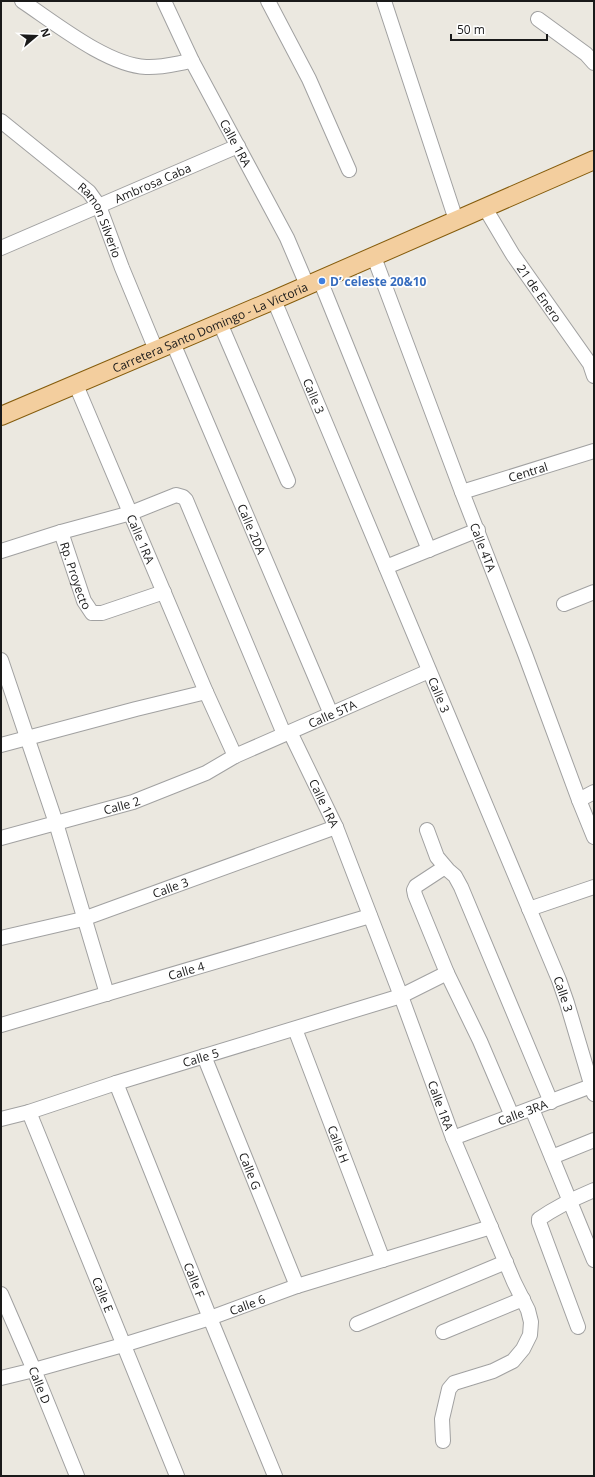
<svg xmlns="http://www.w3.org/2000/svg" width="595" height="1477" font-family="'Open Sans',sans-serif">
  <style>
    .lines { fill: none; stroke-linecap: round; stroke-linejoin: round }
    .minor-casing { stroke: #a1a1a1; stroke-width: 16 }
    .major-casing { stroke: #855c0c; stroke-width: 20 }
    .minor { stroke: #fff; stroke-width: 14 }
    .major { stroke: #f3ce9e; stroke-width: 18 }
    .shop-dot { fill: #3f7fe0; stroke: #fff; stroke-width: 1.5 }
    .labels { text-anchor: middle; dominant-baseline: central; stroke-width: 3.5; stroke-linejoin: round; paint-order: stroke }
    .street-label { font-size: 12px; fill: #1a1a1a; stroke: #fff }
    .shop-label { font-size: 12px; font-weight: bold; fill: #366cbe; stroke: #fff; text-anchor: start }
  </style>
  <rect width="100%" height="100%" fill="#ebe8e0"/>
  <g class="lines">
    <defs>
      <g id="minor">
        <path d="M 22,1 C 55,23 107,65 146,67 C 162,68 178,63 192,61"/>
        <path id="s1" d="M 164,1 L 192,61 L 287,238 L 307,285"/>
        <path d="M 268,1 L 309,79 L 349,170"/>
        <path d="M 384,1 L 456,220"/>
        <path d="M 538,19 L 586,54 L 594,63"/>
        <path id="s2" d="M 1,121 L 89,192 L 99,206 L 122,268 L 156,350"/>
        <path id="s3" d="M 485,208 L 513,255 L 590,364 L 594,376"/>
        <path id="s4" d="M 1,248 L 238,146"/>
        <path id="s5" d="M 374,257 L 462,492 L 525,654 L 579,800 L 594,837"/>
        <path d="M 320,280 L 429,550"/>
        <path id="s6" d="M 274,300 L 559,980 L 567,1003 L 594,1094"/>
        <path d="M 220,323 L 288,481"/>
        <path id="s7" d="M 173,343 L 331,714"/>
        <path id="s8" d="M 76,385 L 206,692 L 235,756"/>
        <path id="s9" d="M 462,492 L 594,451"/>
        <path id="s10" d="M 61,532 L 84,601 L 92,613 L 102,613 L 164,592"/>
        <path d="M 1,551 L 61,532 L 131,513 L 176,495 L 183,497 L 186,500 L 284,734"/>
        <path d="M 386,567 L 478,530"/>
        <path d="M 564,604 L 594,592"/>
        <path d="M 1,660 L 56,823 L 107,994"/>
        <path id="s11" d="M 290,732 L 336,827 L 401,996 L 453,1138 L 514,1282 L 528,1310 L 531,1322 L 530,1335 L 523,1349 L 513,1361 L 493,1371 L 454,1383 L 449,1389 L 442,1419 L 443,1441"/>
        <path d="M 1,745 L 136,709 L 206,692"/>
        <path d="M 579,800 L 594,792"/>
        <path d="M 427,830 L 437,857 L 448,870 L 455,876 L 461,887 L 551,1102"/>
        <path id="s12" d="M 1,838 L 133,802 L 206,773 L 235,756 L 429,671"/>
        <path d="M 445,867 L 416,886 L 414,890 L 415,895 L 447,973 L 480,1041 L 512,1116"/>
        <path d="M 529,909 L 594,887"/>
        <path id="s13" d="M 1,938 L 83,919 L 336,827"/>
        <path id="s14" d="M 1,1025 L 370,916"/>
        <path id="s15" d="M 295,1029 L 383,1260"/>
        <path id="s16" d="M 204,1056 L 297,1286"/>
        <path id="s17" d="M 116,1083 L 210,1318 L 275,1476"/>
        <path d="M 532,1109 L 594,1260"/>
        <path id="s18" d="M 29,1112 L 177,1476"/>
        <path id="s19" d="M 1,1119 L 29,1112 L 116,1083 L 401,996 L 447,973"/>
        <path id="s20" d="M 453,1138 L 594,1085"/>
        <path d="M 552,1157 L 594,1140"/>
        <path id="s21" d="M 1,1294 L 34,1370 L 77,1476"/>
        <path d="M 357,1324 L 506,1262"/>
        <path d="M 578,1327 L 539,1222 L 539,1219 C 556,1207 575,1198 594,1190"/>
        <path d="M 443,1332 L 523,1299"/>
        <path id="s22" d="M 1,1378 L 34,1370 L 123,1345 L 210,1318 L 297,1286 L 491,1227"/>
      </g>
      <g id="major">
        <path id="s23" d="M 1,416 L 274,300 L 594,160"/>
      </g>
    </defs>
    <use href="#minor" class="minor-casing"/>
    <use href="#major" class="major-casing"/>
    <use href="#minor" class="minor"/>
    <use href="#major" class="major"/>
  </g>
  <circle class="shop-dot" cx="322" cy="281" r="4"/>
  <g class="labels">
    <g class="street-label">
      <text stroke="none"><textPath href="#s1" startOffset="159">Calle 1RA</textPath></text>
      <text stroke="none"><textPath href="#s4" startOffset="165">Ambrosa Caba</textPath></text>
      <text stroke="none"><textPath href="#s2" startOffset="143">Ramon Silverio</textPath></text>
      <text stroke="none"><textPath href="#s3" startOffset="101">21 de Enero</textPath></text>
      <text stroke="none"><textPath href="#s23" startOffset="227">Carretera Santo Domingo - La Victoria</textPath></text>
      <text stroke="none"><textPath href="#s6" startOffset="104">Calle 3</textPath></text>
      <text stroke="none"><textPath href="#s9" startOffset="69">Central</textPath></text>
      <text stroke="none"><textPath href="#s7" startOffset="202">Calle 2DA</textPath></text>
      <text stroke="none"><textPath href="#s8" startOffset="167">Calle 1RA</textPath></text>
      <text stroke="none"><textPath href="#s5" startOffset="310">Calle 4TA</textPath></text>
      <text stroke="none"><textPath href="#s10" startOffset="46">Rp. Proyecto</textPath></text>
      <text stroke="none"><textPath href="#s6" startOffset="428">Calle 3</textPath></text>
      <text stroke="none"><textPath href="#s12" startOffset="355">Calle 5TA</textPath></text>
      <text stroke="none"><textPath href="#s11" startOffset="79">Calle 1RA</textPath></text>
      <text stroke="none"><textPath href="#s12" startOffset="125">Calle 2</textPath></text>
      <text stroke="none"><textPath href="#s13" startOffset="177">Calle 3</textPath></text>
      <text stroke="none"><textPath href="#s14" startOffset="193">Calle 4</textPath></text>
      <text stroke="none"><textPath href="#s6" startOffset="752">Calle 3</textPath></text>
      <text stroke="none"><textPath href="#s19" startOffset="209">Calle 5</textPath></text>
      <text stroke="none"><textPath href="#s11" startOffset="403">Calle 1RA</textPath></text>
      <text stroke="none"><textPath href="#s20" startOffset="74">Calle 3RA</textPath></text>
      <text stroke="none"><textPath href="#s15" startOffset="123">Calle H</textPath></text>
      <text stroke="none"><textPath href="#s16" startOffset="124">Calle G</textPath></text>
      <text stroke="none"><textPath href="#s17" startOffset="212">Calle F</textPath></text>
      <text stroke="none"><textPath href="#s18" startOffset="197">Calle E</textPath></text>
      <text stroke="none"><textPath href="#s22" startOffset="257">Calle 6</textPath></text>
      <text stroke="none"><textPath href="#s21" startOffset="99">Calle D</textPath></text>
    </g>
    <g class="shop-label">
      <text x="330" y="281">D’ celeste 20&amp;10</text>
    </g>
  </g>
  <rect width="595" height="1477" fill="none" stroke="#1a1a1a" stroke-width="4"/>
  <g transform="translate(36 36) rotate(71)" stroke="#ffffff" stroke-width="3" paint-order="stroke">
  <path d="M0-3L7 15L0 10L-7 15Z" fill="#1a1a1a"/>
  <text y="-6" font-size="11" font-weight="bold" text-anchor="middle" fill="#1a1a1a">N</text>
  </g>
  <path d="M451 34v6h96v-6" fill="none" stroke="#1a1a1a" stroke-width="2"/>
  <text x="457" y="34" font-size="12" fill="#1a1a1a" stroke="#ffffff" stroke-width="3" paint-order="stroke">50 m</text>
</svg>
